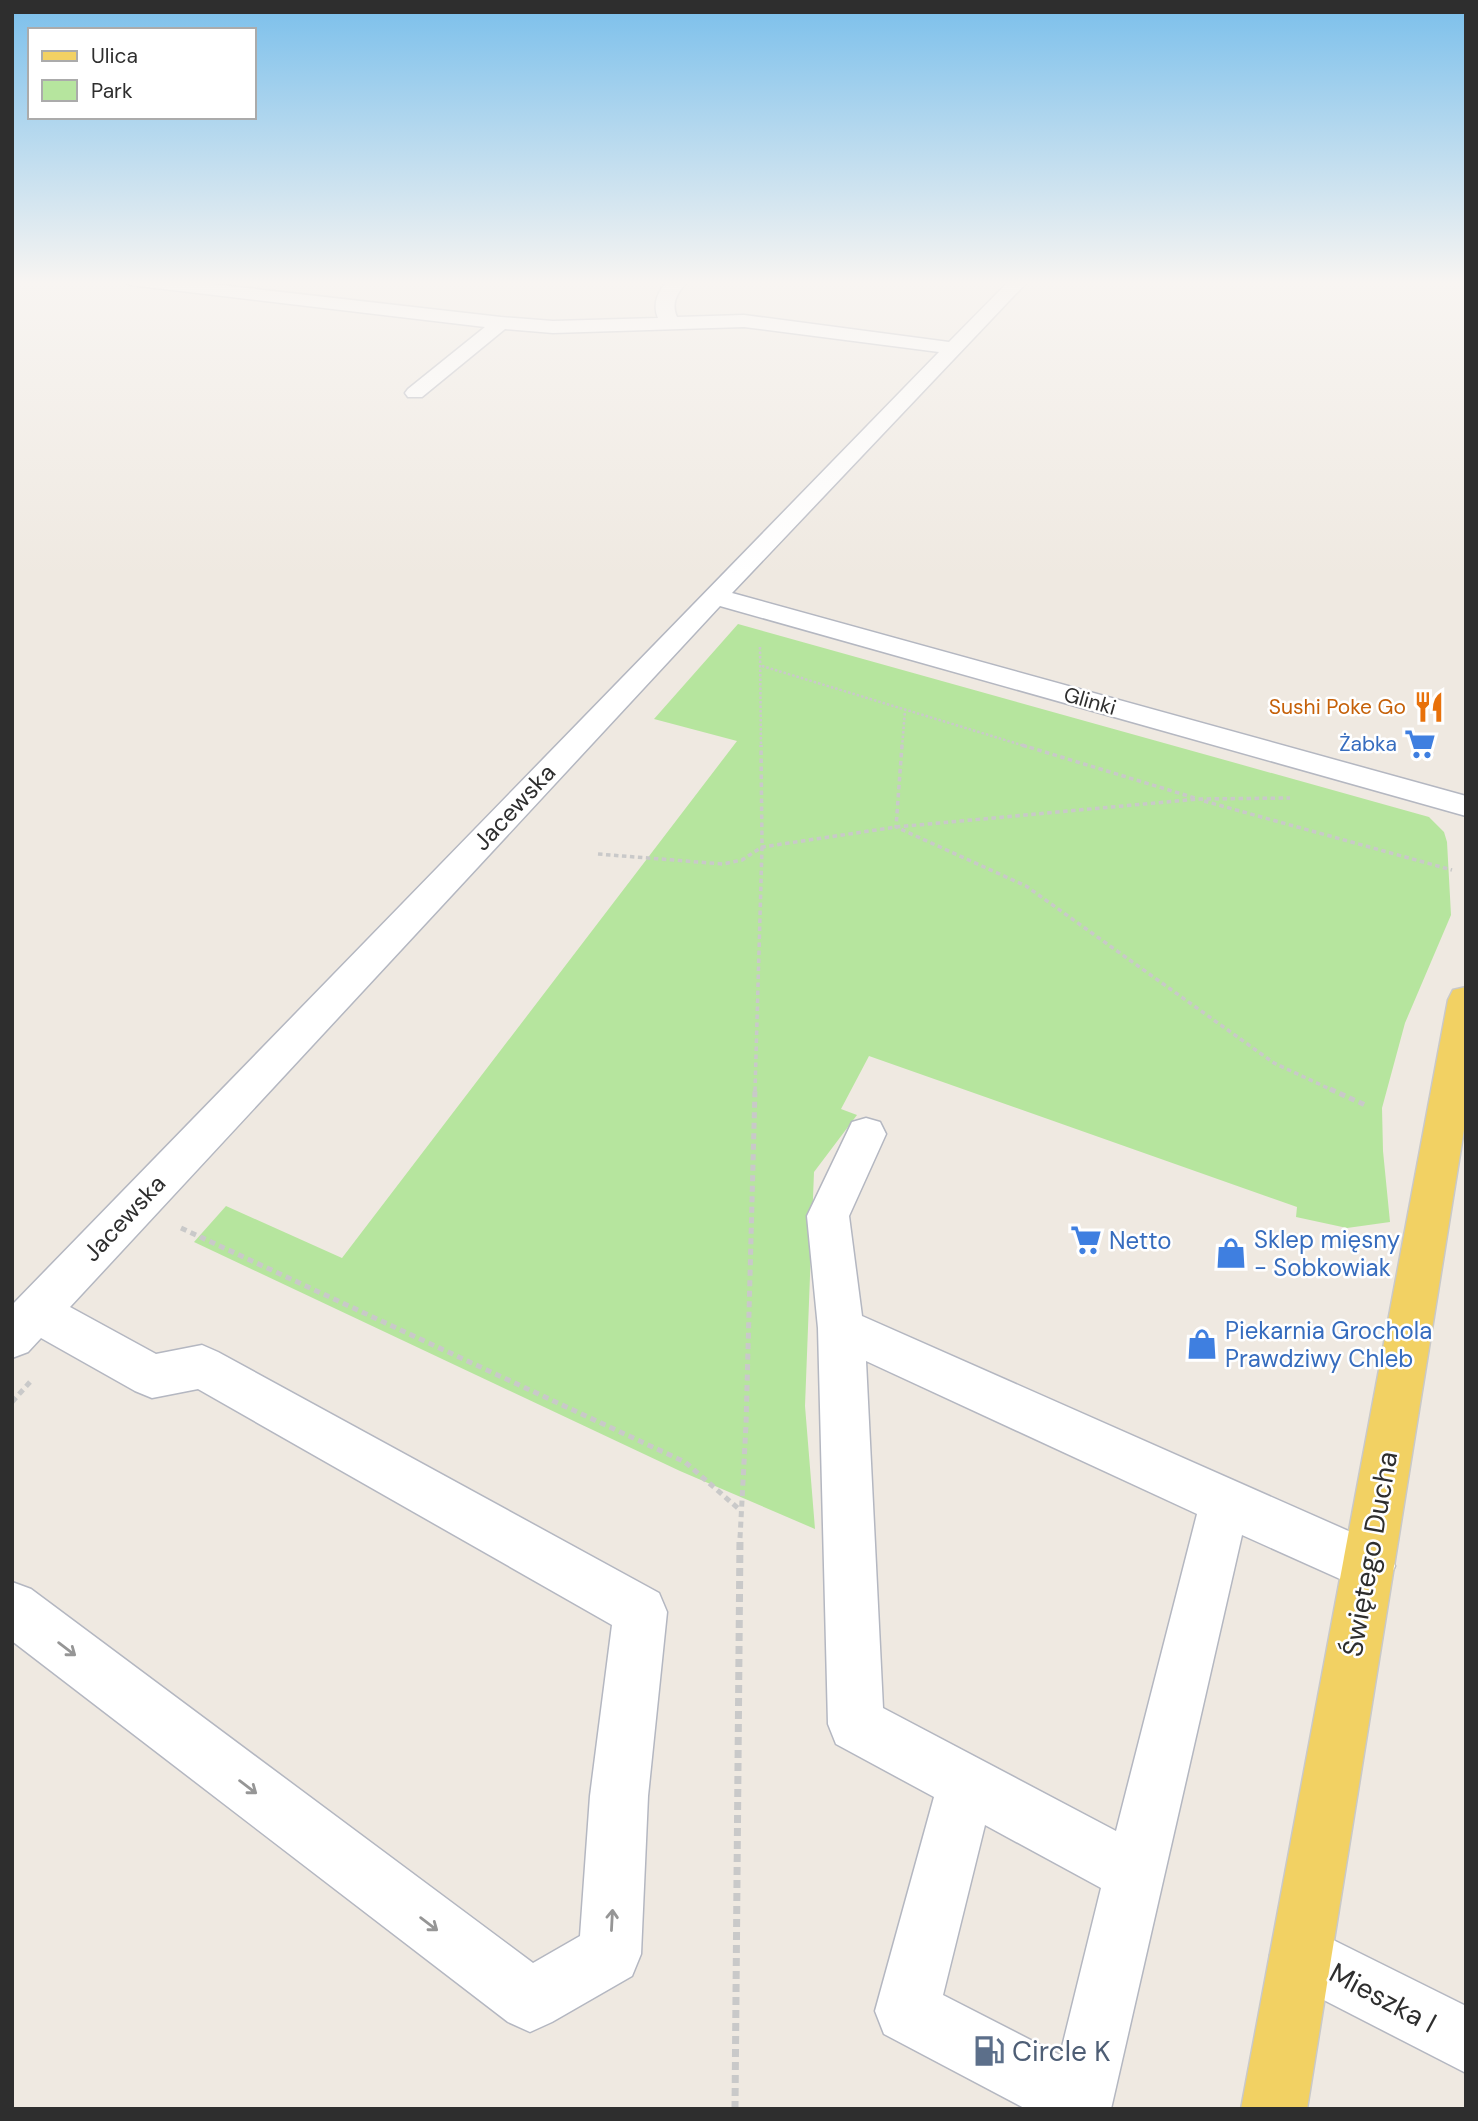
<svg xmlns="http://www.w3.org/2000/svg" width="1478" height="2121" font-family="'DM Sans',sans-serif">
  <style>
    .green { fill: #b6e59e }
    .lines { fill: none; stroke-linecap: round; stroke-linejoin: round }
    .minor-casing { stroke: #b4b7c1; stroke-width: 3 }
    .major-casing { stroke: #c9c9c9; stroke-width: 3 }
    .path-far3 { stroke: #c9c9c9; stroke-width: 2.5; stroke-dasharray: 2.5 2; stroke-linecap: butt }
    .path-far2 { stroke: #c9c9c9; stroke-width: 3.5; stroke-dasharray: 4.5 3.5; stroke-linecap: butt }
    .path-far1 { stroke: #c9c9c9; stroke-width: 5; stroke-dasharray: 6 4.5; stroke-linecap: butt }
    .path { stroke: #c9c9c9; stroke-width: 7; stroke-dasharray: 8 5; stroke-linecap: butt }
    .minor { fill: #fff; fill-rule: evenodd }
    .major { fill: #f2d163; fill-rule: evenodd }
    .oneway { stroke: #969696 }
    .labels { text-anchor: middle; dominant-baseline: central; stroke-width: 5; stroke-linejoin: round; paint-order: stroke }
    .far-street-label { font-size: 21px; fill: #2e2e2e; stroke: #fff }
    .far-food-label { font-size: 21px; fill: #c56008; stroke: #fff; text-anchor: end }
    .far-shop-label { font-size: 21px; fill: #366cbe; stroke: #fff; text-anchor: end }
    .street-label { font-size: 24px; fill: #2e2e2e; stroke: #fff }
    .shop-label { font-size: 24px; fill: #366cbe; stroke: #fff; text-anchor: start }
    .near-street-label { font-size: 28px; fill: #2e2e2e; stroke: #fff }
    .near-service-label { font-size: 28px; fill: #4e5e75; stroke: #fff; text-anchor: start }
  </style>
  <rect width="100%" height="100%" fill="#efe9e1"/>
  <path class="green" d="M 738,624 L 1429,817 L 1444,832 L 1447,842 L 1451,915 L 1405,1023 L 1382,1108 L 1383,1151 L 1390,1222 L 1347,1228 L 1296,1217 L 1297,1207 L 869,1056 L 841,1109 L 857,1115 L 814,1172 L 805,1406 L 815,1529 L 680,1471 L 194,1242 L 226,1206 L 342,1258 L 737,741 L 654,719 Z"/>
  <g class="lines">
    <defs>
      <g id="minor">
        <path d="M 121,280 L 176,280 L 501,317 L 553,321 L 658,318 C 652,304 658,290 669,280 L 688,280 C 679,292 670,301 677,317 L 744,315 L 949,342 L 1010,280 L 1029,280 L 732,593 L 1466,796 L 1466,816 L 720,606 L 70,1307 L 156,1354 L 202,1345 L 218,1352 L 659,1593 L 667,1612 L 648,1796 L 641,1954 L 632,1976 L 552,2022 L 530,2032 L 508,2022 L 12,1641 L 12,1582 L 31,1589 L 533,1963 L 580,1936 L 590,1796 L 612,1625 L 198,1389 L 152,1398 L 135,1391 L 41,1338 L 28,1352 L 12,1358 L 12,1305 L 939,352 L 744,327 L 553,333 L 505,329 L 422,397 L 408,397 L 405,393 L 408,389 L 485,327 L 130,285 Z"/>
        <path d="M 866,1118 L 880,1122 L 886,1134 L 849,1216 L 862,1316 L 1387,1548 L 1395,1566 L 1387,1584 L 1369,1592 L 1242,1535 L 1111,2109 L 1026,2109 L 884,2034 L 875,2011 L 934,1797 L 836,1744 L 828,1724 L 818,1328 L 807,1216 L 852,1122 ZM 866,1361 L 1197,1514 L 1116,1831 L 883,1708 ZM 985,1825 L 1101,1888 L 1060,2055 L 943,1995 Z"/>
        <path d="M 1301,1924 L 1466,2006 L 1466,2073 L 1279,1977 L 1270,1955 L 1279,1933 Z"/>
      </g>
      <path id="major" d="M 1466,987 L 1466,1117 L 1307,2109 L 1241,2109 L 1448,1000 L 1453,990 Z"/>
    </defs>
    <use href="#minor" class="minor-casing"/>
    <use href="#major" class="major-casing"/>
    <g class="path-far3">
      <path d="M 760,647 L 761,747"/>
      <path d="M 762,666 L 1028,747"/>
      <path d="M 902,747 L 905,711"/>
    </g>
    <g class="path-far2">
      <path d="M 902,745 L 896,827 L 1026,886 L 1274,1063 L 1334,1091"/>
      <path d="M 1022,745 L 1195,798"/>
      <path d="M 1204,801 L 1452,870"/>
      <path d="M 598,854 L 723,864 L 742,860 L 762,847 L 896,827 L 1198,799 L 1290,798"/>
      <path d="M 755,1091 L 762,847 L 761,745"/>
    </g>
    <g class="path-far1">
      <path d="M 1330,1089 L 1365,1105"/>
      <path d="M 181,1228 L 685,1462 L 740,1510"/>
      <path d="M 12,1402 L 30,1382"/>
      <path d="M 740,1538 L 746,1425 L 755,1089"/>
    </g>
    <path class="path" d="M 735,2109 L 740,1537"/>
    <use href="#minor" class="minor"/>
    <use href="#major" class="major"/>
  </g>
  <defs><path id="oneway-shaft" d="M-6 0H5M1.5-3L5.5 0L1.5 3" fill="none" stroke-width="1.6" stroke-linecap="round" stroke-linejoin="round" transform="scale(1.75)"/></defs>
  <g class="oneway">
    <use href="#oneway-shaft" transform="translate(67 1649) rotate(37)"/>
    <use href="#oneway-shaft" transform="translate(248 1787) rotate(37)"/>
    <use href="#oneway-shaft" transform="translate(612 1920) rotate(-87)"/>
    <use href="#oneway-shaft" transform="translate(429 1924) rotate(37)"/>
  </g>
  <linearGradient id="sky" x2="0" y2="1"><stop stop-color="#7abfeb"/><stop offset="0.49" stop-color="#f8f5f2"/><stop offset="1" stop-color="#f8f5f2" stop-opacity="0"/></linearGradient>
  <rect width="1478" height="577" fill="url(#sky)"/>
  <defs>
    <symbol id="restaurant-bare" viewBox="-9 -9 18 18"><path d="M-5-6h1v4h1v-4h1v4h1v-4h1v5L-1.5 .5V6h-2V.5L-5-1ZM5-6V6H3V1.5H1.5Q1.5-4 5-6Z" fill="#e8710a" stroke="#fff" stroke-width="2.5" paint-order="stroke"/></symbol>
    <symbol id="supermarket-bare" viewBox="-9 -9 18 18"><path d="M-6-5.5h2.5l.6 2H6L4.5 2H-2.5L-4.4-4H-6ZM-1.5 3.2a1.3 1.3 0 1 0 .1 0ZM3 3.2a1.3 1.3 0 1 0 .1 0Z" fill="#3f7fe0" stroke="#fff" stroke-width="2.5" paint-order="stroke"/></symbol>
    <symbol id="shop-bare" viewBox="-9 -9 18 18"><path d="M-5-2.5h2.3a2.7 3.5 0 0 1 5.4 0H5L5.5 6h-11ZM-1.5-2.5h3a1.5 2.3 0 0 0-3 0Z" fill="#3f7fe0" stroke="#fff" stroke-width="2.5" paint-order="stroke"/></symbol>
    <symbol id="fuel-bare" viewBox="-9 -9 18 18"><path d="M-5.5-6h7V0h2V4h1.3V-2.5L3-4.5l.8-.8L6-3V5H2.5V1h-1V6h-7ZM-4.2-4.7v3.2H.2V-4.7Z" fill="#5c6f8a" stroke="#fff" stroke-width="2.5" paint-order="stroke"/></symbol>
  </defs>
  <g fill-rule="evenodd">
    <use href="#restaurant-bare" x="1407" y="685" width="44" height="44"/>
    <use href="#supermarket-bare" x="1398" y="722" width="44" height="44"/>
    <use href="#supermarket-bare" x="1064" y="1218" width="44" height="44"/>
    <use href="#shop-bare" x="1209" y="1231" width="44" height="44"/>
    <use href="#shop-bare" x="1180" y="1322" width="44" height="44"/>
    <use href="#fuel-bare" x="967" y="2029" width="44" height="44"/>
  </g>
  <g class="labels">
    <g class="far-street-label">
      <text transform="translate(1090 701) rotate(16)">Glinki</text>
    </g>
    <g class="far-food-label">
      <text x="1406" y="707">Sushi Poke Go</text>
    </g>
    <g class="far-shop-label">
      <text x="1397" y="744">Żabka</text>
    </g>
    <g class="street-label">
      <text transform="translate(514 807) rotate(-47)">Jacewska</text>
      <text transform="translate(124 1218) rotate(-47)">Jacewska</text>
    </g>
    <g class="shop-label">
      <text x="1254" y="1239">Sklep mięsny<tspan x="1254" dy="28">- Sobkowiak</tspan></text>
      <text x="1109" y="1240">Netto</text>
      <text x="1225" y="1330">Piekarnia Grochola<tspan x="1225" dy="28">Prawdziwy Chleb</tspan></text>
    </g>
    <g class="near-street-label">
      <text transform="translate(1370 1554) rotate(-80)">Świętego Ducha</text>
      <text transform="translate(1383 1998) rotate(28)">Mieszka I</text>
    </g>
    <g class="near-service-label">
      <text x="1012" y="2051">Circle K</text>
    </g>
  </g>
  <rect width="1478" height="2121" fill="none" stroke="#2e2e2e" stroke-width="28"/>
  <rect x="28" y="28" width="228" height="91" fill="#ffffff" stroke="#ababab" stroke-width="2"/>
  <rect x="42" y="51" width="35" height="10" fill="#f2d163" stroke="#ababab" stroke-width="2"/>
  <text x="91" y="63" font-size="21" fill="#2e2e2e">Ulica</text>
  <rect x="42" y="80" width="35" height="21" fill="#b6e59e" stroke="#ababab" stroke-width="2"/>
  <text x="91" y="98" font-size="21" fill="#2e2e2e">Park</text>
</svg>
